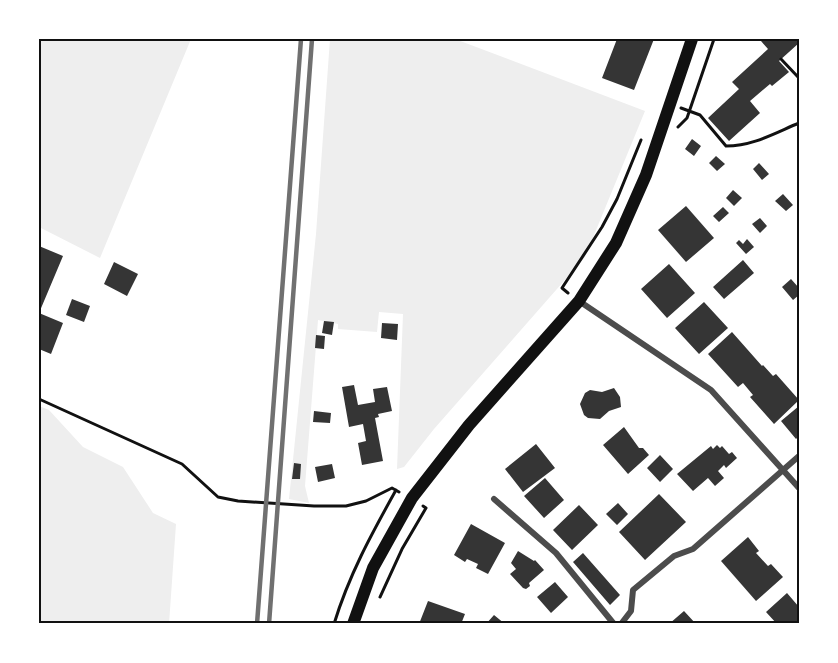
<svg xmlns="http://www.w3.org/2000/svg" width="838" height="663" font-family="'Public Sans',sans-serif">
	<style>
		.green { fill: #eee }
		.building { fill: #353535 }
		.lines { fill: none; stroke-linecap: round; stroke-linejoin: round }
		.path { stroke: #111; stroke-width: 3 }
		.minor { stroke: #4c4c4c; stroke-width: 6 }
		.secondary { stroke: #111; stroke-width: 12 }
		.rail { stroke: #707070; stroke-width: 4.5 }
		.neatline { fill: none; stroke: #111; stroke-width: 2 }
	</style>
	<rect width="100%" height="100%" fill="#fff"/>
	<path class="green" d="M39,39H191L100,258L39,227Z
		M330,39H455L645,111L585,257L434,429L404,467L397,469L403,314L379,312L377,332L338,329V324L318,320L305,486L309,503L289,499L316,234Z
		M39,406L49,410L83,447L123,467L153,513L176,524L169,624H39Z"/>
	<path class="building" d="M617,39H654L634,90L602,78Z
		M763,39H799V43L779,61L789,72L772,86L770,84L750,101L760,113L729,141L708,118L739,89L732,82L768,49L761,41Z
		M692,139L701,146L694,156L685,149Z
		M716,156L725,164L717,171L709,163Z
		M759,163L769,174L762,180L753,169Z
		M733,190L742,198L734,206L726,198Z
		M783,194L793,205L786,211L775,201Z
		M686,206L714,238L686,262L658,230Z
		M723,207L729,213L719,222L713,216Z
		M760,218L767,226L760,233L752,224Z
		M747,239L754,247L746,254L736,243L739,240L743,244Z
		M39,246L63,256L39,313L63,323L51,354L39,349Z
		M743,260L754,273L724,299L713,287Z
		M114,262L138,274L127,296L104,284Z
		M669,264L695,293L667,318L641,289Z
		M791,279L799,288V295L793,300L782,287Z
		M72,299L90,306L84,322L66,315Z
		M704,302L728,328L699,354L675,328Z
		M324,321L334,322L332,335L322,333Z
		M382,323L398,324L397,340L381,338Z
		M732,332L762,366L763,365L773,376L776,374L799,400L774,424L750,397L753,395L743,383L738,387L708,354Z
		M316,335L325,336L324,349L315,348Z
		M354,385L358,405L375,402L373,389L387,387L392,411L378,414L379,417L375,418L383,461L362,465L358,443L366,441L363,424L349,427L342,387Z
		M614,388L620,397L621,407L609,411L600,419L588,418L584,415L580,404L585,393L590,390L602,392Z
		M799,406V436L796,439L781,421Z
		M314,411L331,413L330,423L313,422Z
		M624,427L639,448H643L649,455L628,474L603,445Z
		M536,444L555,468L523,492L505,469Z
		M717,445L720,448L722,446L729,454L732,452L737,458L726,468L724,465L718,471L724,478L715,486L708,478L693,491L677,474L711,446L713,449Z
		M660,455L673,469L660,482L647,468Z
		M294,463L301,464L300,479H292Z
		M332,464L335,478L318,482L315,467Z
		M545,478L564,500L544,518L524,496Z
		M659,494L686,522L645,560L619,532Z
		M618,503L628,514L617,525L606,514Z
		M579,505L598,525L572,550L553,530Z
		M471,524L505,543L488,574L476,568L478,564L467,559L465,562L454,555Z
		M748,537L759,551L756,553L768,566L771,564L783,577L756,601L721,561Z
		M518,551L534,561L535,560L544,570L529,583L530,586L526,589L523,588L510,574L516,569L511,563Z
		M583,553L620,595L610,605L573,562Z
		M555,582L568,597L551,613L537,597Z
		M787,593L799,607V624H777L766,612Z
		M428,601L465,614L461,624H419Z
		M684,611L696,624H669Z
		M494,615L505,624H486Z"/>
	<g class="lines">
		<path class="path" d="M781,59L798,77
			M681,108L700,115L726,146C753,146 775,133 799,123
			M678,127L687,118L714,39
			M568,293L562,288L602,227L617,199L641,140
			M39,399L182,464L218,497L238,501L314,506H346L366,501L392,488L399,492
			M380,597L402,549L426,508L423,506
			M334,624C349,575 371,535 396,490"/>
		<path class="minor" d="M579,301L711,390L799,488
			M494,499L556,553L614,624
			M621,624L631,611L633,590L674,556L693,549L799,456"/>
		<path class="secondary" d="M353,624L373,568L412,498L469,425L579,301L616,243L646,175L692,39"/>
		<path class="rail" d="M257,624L301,39
			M269,624L312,39"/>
	</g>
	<rect width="838" height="663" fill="none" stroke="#ffffff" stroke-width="81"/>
	<rect x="40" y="40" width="758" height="582" class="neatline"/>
</svg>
